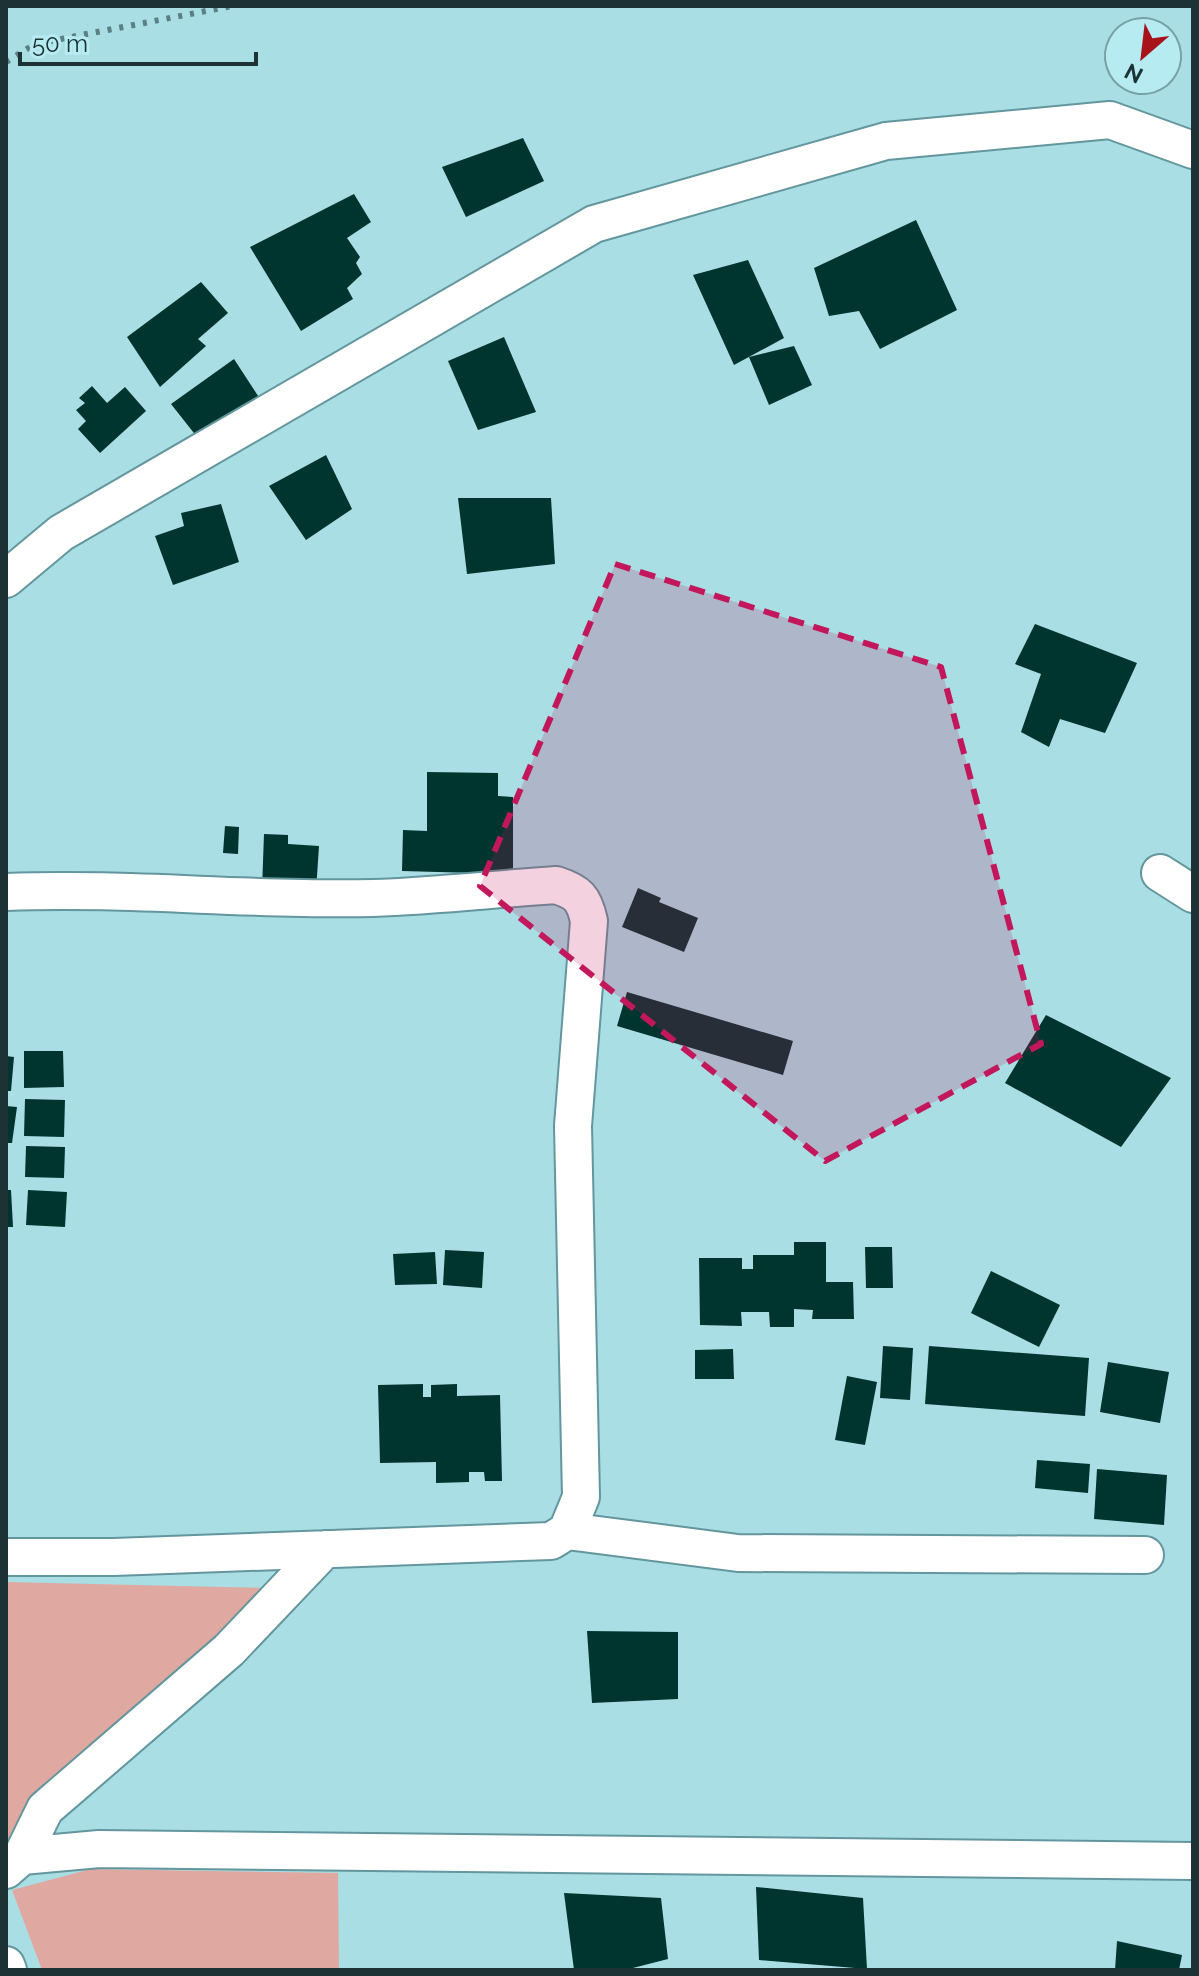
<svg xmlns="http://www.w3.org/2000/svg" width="1199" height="1976" font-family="Raleway,sans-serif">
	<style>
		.green { fill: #dfa8a1 }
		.building { fill: #00342f }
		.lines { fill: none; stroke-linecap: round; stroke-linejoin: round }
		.minor-casing { stroke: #63969d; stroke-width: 40 }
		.minor { stroke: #fff; stroke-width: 36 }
		.rail { stroke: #5b7f83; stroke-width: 6; stroke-dasharray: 4 8; stroke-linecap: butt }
		.marked { fill: #c2185b; fill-opacity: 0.2; stroke: #c2185b; stroke-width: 6; stroke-dasharray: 16 10; stroke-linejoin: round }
	</style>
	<rect width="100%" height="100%" fill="#a9dee5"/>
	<path class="green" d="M6,1582L269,1588L6,1845Z
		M91,1869L338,1873L339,1970H42L12,1890Z"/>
	<path class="building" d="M523,138L544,181L466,217L442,167Z
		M354,194L371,222L347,238L360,257L356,263L362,274L347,288L353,299L301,331L250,247Z
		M916,220L957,310L880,349L859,311L829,316L814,268Z
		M748,260L784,338L734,365L693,275Z
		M201,282L228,313L198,339L206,346L160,387L127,337Z
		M504,337L536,412L478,430L448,361Z
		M794,346L812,385L769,405L749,357Z
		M234,359L262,402L201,442L171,404Z
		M92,386L107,403L125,387L146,411L100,453L78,429L86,421L76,410L85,403L79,398Z
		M326,455L352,509L306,540L269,486Z
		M458,498H551L555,564L467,574Z
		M221,504L239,562L173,585L155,536L184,526L181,513Z
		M1035,624L1137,663L1105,733L1060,719L1049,747L1021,732L1041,674L1015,664Z
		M427,772L498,773V796L513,797V874L402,871L403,830L427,831Z
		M225,826L239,827L238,854L223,853Z
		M264,834L288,835V844L319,846L316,891L262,889Z
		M638,888L661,898L659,902L698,918L684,952L622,927Z
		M627,992L793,1041L783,1075L617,1026Z
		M1046,1015L1171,1078L1121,1147L1005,1083Z
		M24,1051H63L64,1087L24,1088Z
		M6,1056L14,1057L11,1091H6Z
		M25,1099L65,1100L64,1137L24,1136Z
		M6,1106L17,1107L12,1143H6Z
		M26,1146L65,1147L64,1178L25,1177Z
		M6,1190H11L13,1227H6Z
		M28,1190L67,1192L65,1227L26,1225Z
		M794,1242H826V1282H853L854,1319H812L813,1310L794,1309V1327H770L769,1312H741L742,1326L700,1325L699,1258H742V1269H753V1255H794Z
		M865,1247H892L893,1288H866Z
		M445,1250L484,1252L482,1288L443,1285Z
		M435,1252L437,1284L395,1285L393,1254Z
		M991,1271L1060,1305L1039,1347L971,1313Z
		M883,1346L913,1348L910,1400L880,1398Z
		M929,1346L1089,1358L1085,1416L925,1404Z
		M733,1349L734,1379H695V1350Z
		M1108,1362L1169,1372L1160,1423L1100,1412Z
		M847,1376L877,1382L865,1445L835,1440Z
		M423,1384V1397H431V1385L457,1384V1396L500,1395L502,1481H485L484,1472H469V1482L436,1483V1462L380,1463L378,1385Z
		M1037,1460L1090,1464L1088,1493L1035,1488Z
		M1097,1469L1167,1475L1164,1525L1094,1519Z
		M587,1631L678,1632V1699L592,1703Z
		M756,1887L863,1898L867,1969L759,1960Z
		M564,1893L661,1898L668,1959L625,1970H574Z
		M1117,1941L1182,1955L1179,1970H1115Z"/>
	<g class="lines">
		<defs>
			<path id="minor" d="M6,579L61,533L594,224L886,141L1110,120L1193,150
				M1160,873L1193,894
				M6,892C128,887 250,901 373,898C434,896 495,889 556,885C578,892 584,898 589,921L573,1126L581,1497L567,1531L551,1541L114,1557H6
				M567,1531L738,1553L1145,1555
				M22,1856L45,1809L229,1650L325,1549
				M6,1870L22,1856L99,1849L1193,1861
				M6,1965L8,1970"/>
		</defs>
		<use href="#minor" class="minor-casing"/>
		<use href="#minor" class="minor"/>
		<path class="rail" d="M6,62L35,44L232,6"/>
	</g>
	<path class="marked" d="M615,564L941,667L1041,1044L825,1161L480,886Z"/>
	<rect width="1199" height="1976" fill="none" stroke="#1c3234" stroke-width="16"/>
	<g transform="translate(1143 56) rotate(208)"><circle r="38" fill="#b6ebf2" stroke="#78a1a6" stroke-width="2"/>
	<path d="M0-6L14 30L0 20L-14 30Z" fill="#a8121b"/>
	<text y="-12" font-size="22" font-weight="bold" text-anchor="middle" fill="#1c3234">N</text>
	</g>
	<path d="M20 52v12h236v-12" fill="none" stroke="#1c3234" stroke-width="4"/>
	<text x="32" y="52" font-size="24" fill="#1c3234" stroke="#b6ebf2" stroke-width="6" paint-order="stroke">50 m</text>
</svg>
